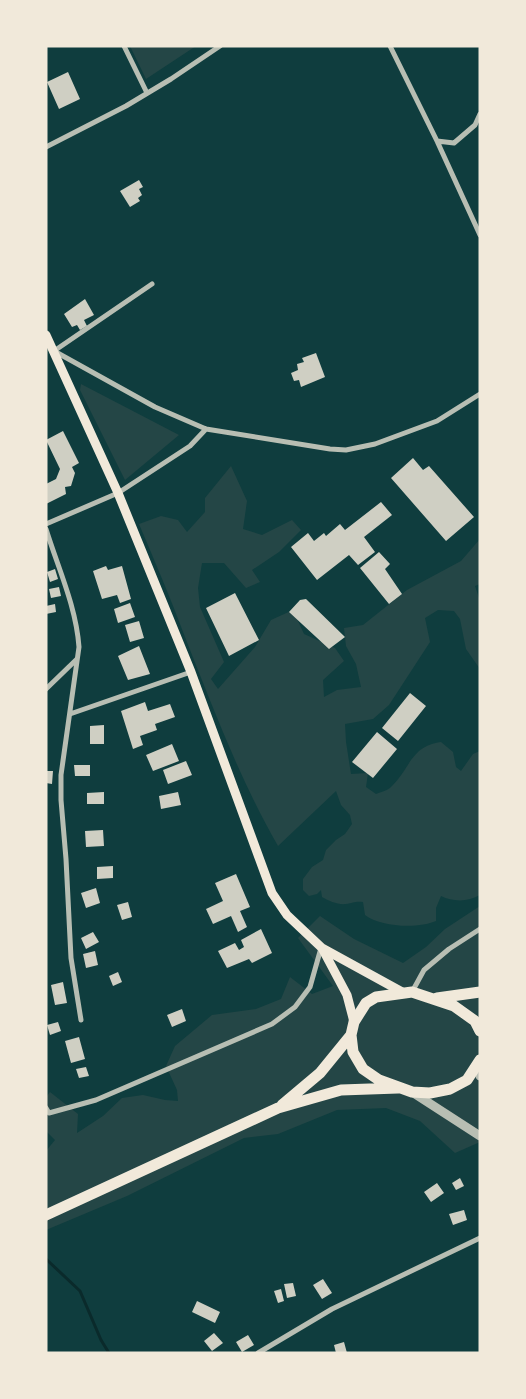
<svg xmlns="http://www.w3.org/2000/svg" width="526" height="1399" font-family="Poppins,sans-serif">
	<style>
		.green { fill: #244646 }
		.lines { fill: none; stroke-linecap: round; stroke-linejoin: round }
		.stream { stroke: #0a2a2b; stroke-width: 3 }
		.building { fill: #cfcfc3 }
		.minor { stroke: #b8beb3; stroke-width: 5 }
		.tertiary { stroke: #b8beb3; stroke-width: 9 }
		.secondary { stroke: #f1e9da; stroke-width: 9 }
		.trunk { stroke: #f1e9da; stroke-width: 11 }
	</style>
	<rect width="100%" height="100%" fill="#0f3d3e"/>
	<path class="green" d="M130,46H196L146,79Z
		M81,384L179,435L125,480L80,390Z
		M231,466L247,501L243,529L262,535L292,520L301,530L279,552L252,570L260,582L246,588L224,563H202L198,588L200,607L224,662L211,679L218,689L255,647L271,620L293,610L304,634L335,648L344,661L323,680L324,697L337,690L361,687L356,664L346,646L344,628L363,625L407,590L461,561L480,539V584L475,586L480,601V669L466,649L460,619L454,611L438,610L425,618L430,642L389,705L373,719L345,724L346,742L351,774L368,773L366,787L376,794C380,792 386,791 390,788C410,770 410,746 441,742L453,752L456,767L461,771L473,754L480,751V895C468,902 453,902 441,896L436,908V921C418,929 380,927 365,915L363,902C355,901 353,903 346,904C338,905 329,901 322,897L321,890L317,894L309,896L303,890V879L312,867L323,860L326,850L336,840L345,834L352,824L350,815L341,805L336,791L278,846C240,780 213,708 185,637C171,599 155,562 139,524L161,516L178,520L187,532L205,512V498Z
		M480,906V1142L455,1153L420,1121L386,1108L337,1110L278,1134L244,1138L127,1196L46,1230V1151L55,1140L46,1131V1097L50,1092L78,1114L77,1133L103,1116L122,1098L143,1095L165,1100L178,1101L177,1090L166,1066L175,1046L212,1015L256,1009L281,999L290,977L312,994L333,986L298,938L320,916L354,939L403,963L426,947L445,929Z"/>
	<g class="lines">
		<path class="stream" d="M46,1259L80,1291L101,1340L109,1353"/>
	</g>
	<path class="building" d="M68,72L80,99L59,109L47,82Z
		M139,180L143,187L139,189L142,195L138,198L140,201L130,207L120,191Z
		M85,299L94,315L84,320L87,326L80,330L77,325L72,327L64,314Z
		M316,353L325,377L301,387L299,380L294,381L291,373L298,370L297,364L304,362L302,358Z
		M63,431L79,463L72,467L75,473L71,486L65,487L66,494L46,504V484L56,479L60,469L46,440Z
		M413,458L423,470L429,466L474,517L446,541L391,478Z
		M381,502L392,515L364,537L375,552L358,565L349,555L317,580L291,547L308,533L314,541L324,533L326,536L340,524L345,530Z
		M379,552L390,564L385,569L402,594L389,604L360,568Z
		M106,566L108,570L122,566L131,599L120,603L117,595L102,599L93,571Z
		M55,569L58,579L50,582L47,572Z
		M59,587L61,596L51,598L49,589Z
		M235,593L259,640L229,656L206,608Z
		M306,599L345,637L329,649L289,612L300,600Z
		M130,603L135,617L118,623L114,609Z
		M55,604L56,612L46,614V606Z
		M139,621L144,638L130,642L125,625Z
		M139,646L150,674L128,680L118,656Z
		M410,693L426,706L398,741L382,728Z
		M145,702L148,711L170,704L175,717L155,724L157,730L140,736L143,745L133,749L121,711Z
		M104,725V744H90V726Z
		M377,732L397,749L373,778L352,762Z
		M172,744L179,761L153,771L146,755Z
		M186,761L192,775L168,784L163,770Z
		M74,765H90V776H75Z
		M46,771H53L52,784L46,783Z
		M104,792V804H87V793Z
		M178,792L181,805L161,809L159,796Z
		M103,830L104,846L86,847L85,831Z
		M113,866V878L97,879V867Z
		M236,874L250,907L240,911L247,927L238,932L231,916L213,924L206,909L223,901L215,883Z
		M96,888L100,903L86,908L81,893Z
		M128,902L132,917L122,920L117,905Z
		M261,929L272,953L252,963L249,959L227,968L218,951L235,943L239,950L244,947L241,940Z
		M93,932L99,942L86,949L81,938Z
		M95,951L98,965L86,968L83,954Z
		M118,972L122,982L113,986L109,976Z
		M63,982L67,1003L55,1005L51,985Z
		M182,1009L186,1021L172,1027L167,1015Z
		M58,1022L61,1031L50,1035L47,1025Z
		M79,1037L85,1059L71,1063L65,1041Z
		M86,1067L89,1076L79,1078L76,1069Z
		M460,1178L464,1186L456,1190L452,1183Z
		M437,1183L444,1193L431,1202L424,1192Z
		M464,1210L467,1220L453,1225L449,1214Z
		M323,1279L332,1293L322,1299L313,1285Z
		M293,1283L296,1296L287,1298L284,1284Z
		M281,1289L284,1301L278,1303L274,1291Z
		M197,1301L220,1312L215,1323L192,1312Z
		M214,1333L223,1343L212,1351L204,1341Z
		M248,1335L254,1345L242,1352L236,1342Z
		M344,1342L347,1353H336L334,1345Z"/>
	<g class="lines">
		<path class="minor" d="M124,46L147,93
			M390,46L437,141L480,235
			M437,141L454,143L475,125L480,114
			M46,147L126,106L171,79L220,46
			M152,284L54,351L155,407L206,429L330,449L346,450L375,444L437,421L480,394
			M46,524L118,493L190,446L206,429
			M46,529C58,568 76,606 79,647L61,775V800L66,859L71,958L81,1020
			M46,689L77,659
			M70,714L191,672
			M412,992L424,970L449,949L480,929
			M46,1108L49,1113L96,1100L272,1024L295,1007L310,987L321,948
			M258,1353L332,1309L480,1238"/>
		<path class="tertiary" d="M479,1062L480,1076
			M412,1092L480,1136"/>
		<path class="secondary" d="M46,335L118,493L191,672L272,893L287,915L322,948L404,993
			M322,948L347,995L354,1022"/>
		<path class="trunk" d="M437,998L480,992
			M480,1031L475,1021L454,1006L412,992L376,997L366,1003L354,1022L351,1035L353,1052L363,1069L379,1080L412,1092L430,1093L450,1089L467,1080L480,1060
			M282,1105L320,1073L351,1035
			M46,1215L278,1108L341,1090L398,1088"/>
	</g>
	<rect width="526" height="1399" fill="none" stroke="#f1e9da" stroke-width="95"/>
</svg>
